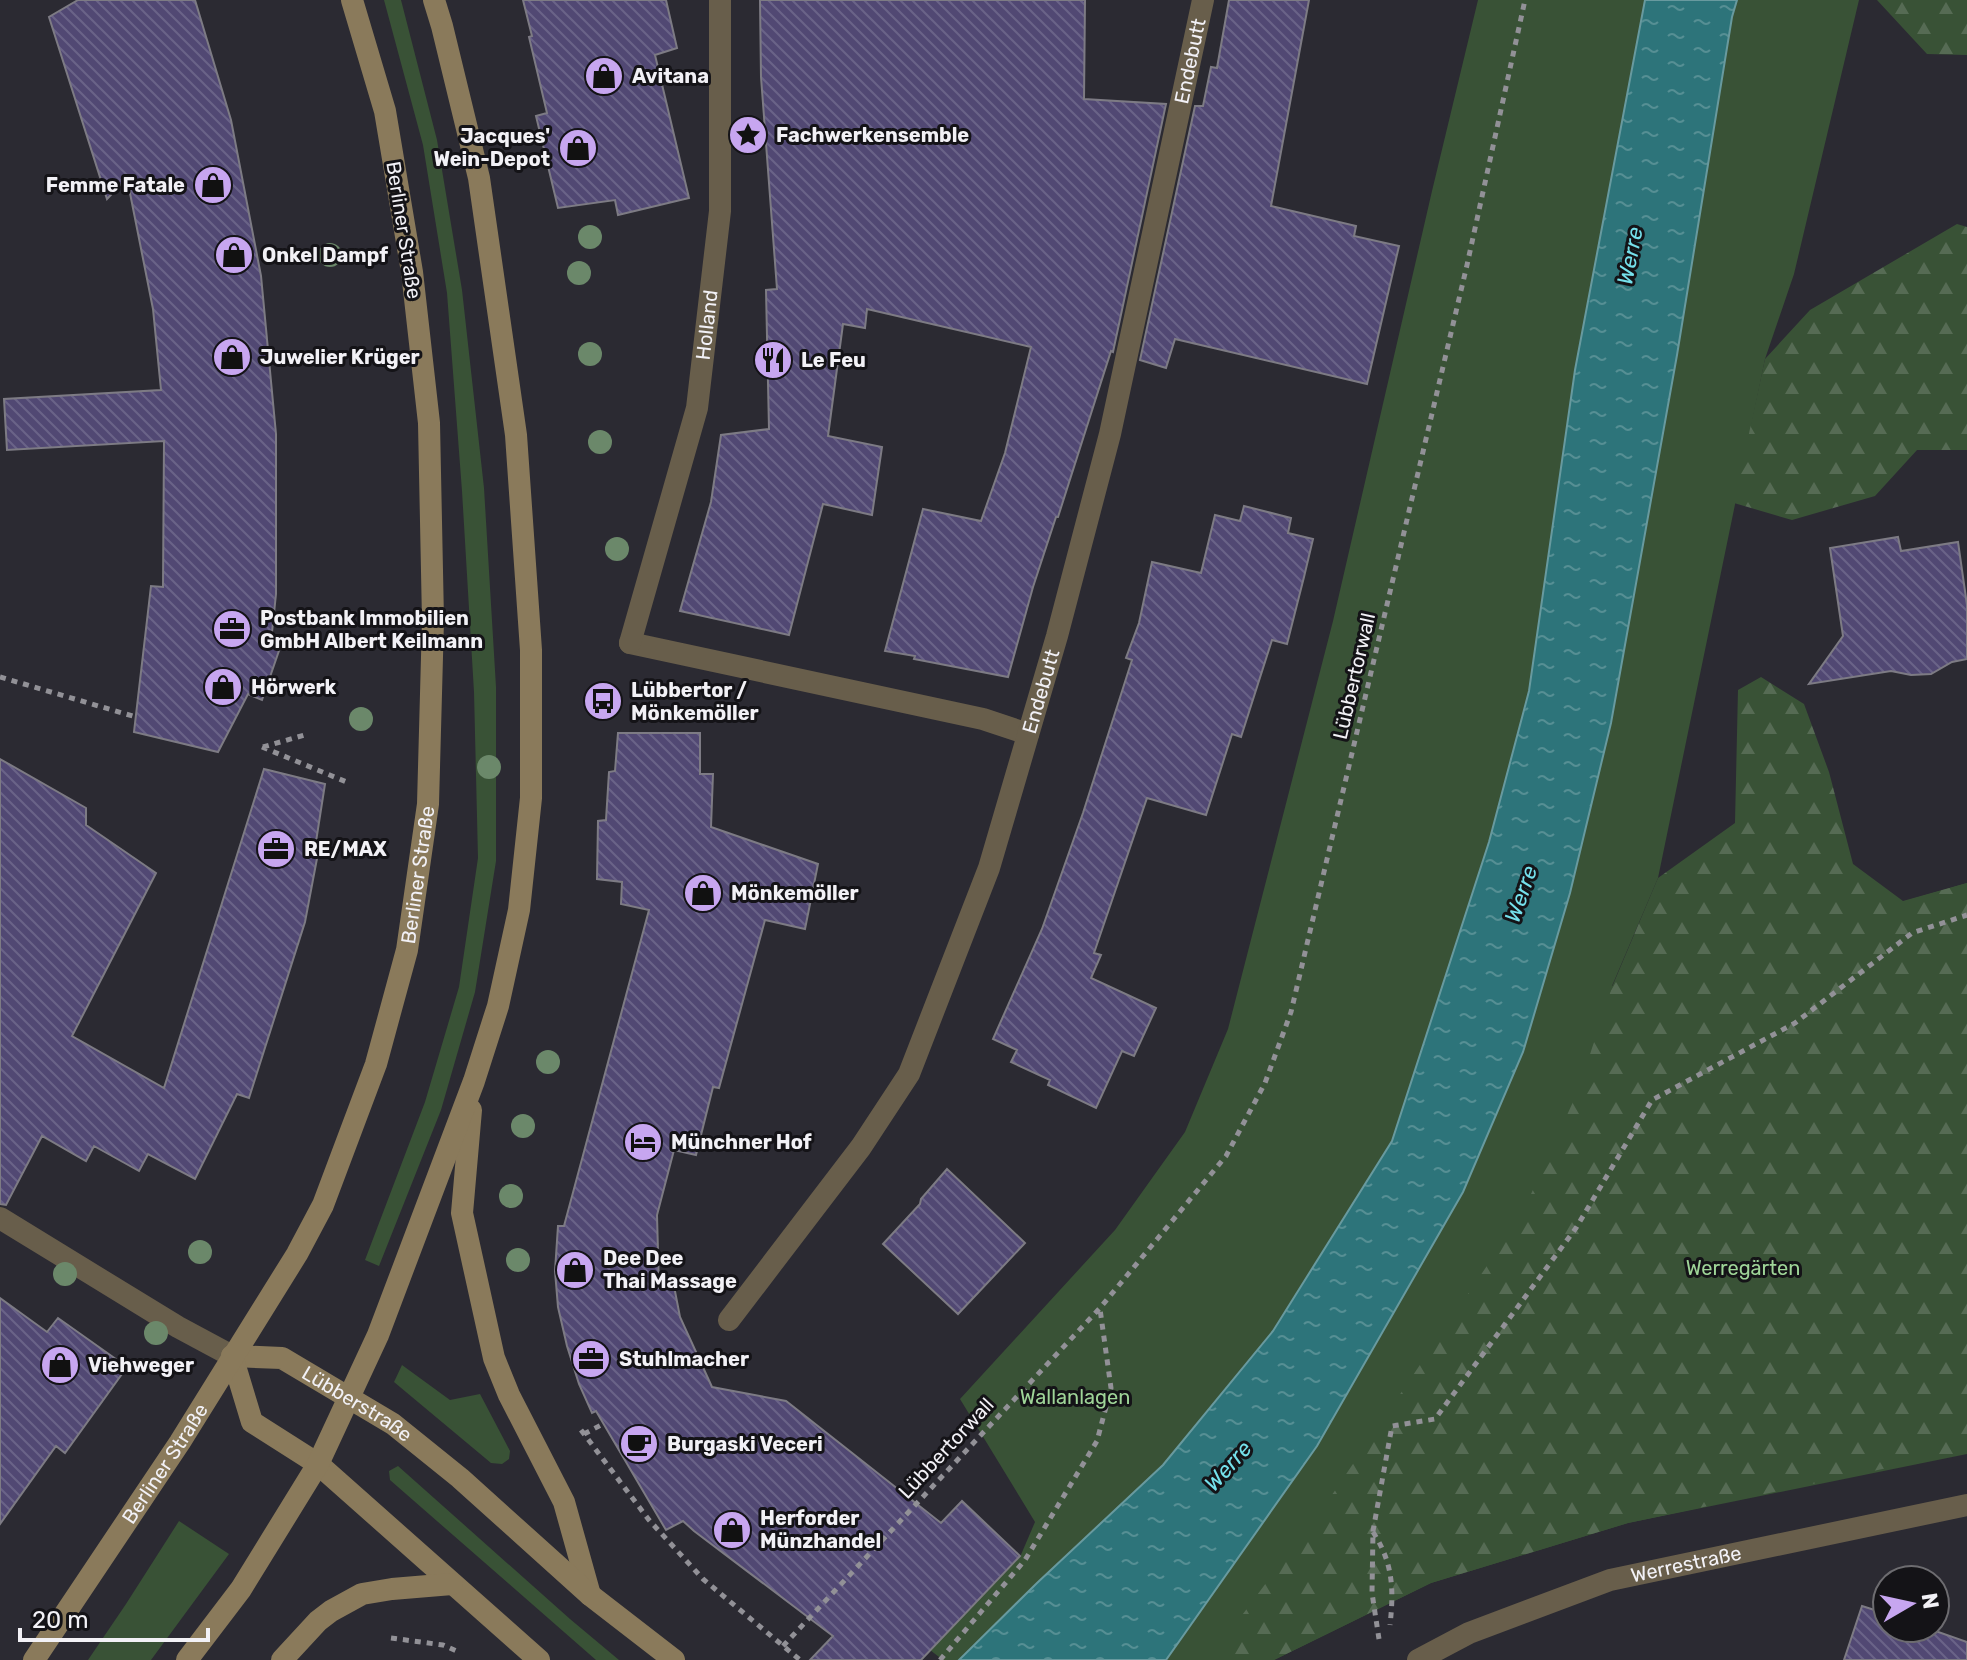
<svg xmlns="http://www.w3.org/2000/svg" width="1967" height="1660" font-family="Rubik,sans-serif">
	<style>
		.green { fill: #395236 }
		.forest { fill: url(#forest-firs) }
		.water { fill: url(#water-ripples); stroke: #689a9f; stroke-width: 2 }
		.building { fill: url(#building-back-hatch); stroke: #7d7b84; stroke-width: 2 }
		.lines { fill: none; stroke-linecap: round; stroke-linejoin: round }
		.path { stroke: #929197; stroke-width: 5; stroke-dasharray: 6 6; stroke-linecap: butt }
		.service { stroke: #685e4b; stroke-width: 22 }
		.pedestrian { stroke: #685e4b; stroke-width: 22 }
		.minor { stroke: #685e4b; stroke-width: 22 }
		.secondary { stroke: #8a7a5b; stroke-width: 22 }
		.tree { fill: #6b886a }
		.labels { text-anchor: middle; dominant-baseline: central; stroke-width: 6; stroke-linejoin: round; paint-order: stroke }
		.street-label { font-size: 20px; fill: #f2f1f6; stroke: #141317 }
		.poi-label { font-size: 20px; font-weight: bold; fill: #f2f1f6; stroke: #141317; text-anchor: start }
		.park-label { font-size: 20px; fill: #9fd598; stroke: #141317 }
		.water-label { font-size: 22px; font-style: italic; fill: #75e1ec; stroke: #141317 }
	</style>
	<defs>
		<pattern id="forest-firs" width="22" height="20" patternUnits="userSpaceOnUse" patternTransform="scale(2)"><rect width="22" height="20" fill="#395236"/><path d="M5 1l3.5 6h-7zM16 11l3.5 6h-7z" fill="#566b54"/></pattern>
		<pattern id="water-ripples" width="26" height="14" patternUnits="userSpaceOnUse" patternTransform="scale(2)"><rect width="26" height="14" fill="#2d747a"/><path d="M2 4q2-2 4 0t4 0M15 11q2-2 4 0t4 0" fill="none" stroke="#568f94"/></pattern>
		<pattern id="building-back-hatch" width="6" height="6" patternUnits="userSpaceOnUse" patternTransform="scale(2)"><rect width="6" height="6" fill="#514873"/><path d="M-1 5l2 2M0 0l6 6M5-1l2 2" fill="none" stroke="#6a6388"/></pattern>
	</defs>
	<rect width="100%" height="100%" fill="#2b2a32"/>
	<path class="green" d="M384,0H401L437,140L462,290L484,488L496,687V861L475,992L441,1110L379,1266L365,1260L425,1102L459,987L478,858L474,692L462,491L447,293L423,145Z
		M1478,0H1645L1575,370L1529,691L1489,842L1392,1141L1273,1331L1163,1465L1037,1583L959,1660H943L930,1650L1020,1557L1035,1522L960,1399L1115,1230L1185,1132L1228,1029L1333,621L1432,191Z
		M1737,0H1859L1794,274L1765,359L1658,878L1612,986L1967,883V1454L1628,1523L1431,1583L1274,1660H1166L1317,1446L1463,1192L1523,1052L1570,893L1611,723L1677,355L1732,17Z
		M402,1365L450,1400L480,1394L510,1451L509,1459L502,1464L491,1463L394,1382Z
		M398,1466L570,1619L619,1660H596L390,1480L389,1471Z
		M179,1521L229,1554L151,1660H88L126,1604Z"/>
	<path class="forest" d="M1877,0H1967V55L1927,54Z
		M1957,224L1967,227V450H1917L1875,496L1792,520L1734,503L1765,359L1810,310Z
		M1761,677L1804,704L1829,772L1853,864L1903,901L1967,883V1451L1628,1523L1431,1583L1274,1660H1234V1626L1334,1492L1522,1214L1578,1091L1612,987L1658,878L1735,823L1738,690Z"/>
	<path class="water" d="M1645,0H1737L1732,17L1677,355L1611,723L1570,893L1523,1052L1463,1192L1317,1446L1166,1660H959L1037,1583L1163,1465L1273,1331L1392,1141L1489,842L1529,691L1575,370Z"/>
	<path class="building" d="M78,0H195L231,120L261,276L276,434V594L271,642H282L262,700L248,694L218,752L134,732L151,586L163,587L164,441L7,450L4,399L161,390L153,309L127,178L107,199L49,17Z
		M523,0H666L677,48L655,55L689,198L618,215L615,200L558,208L536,116L547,113L529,37L532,36Z
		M760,0H1085L1084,99L1166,104L1113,352L1111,351L1058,517H1056L1033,587L1008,677L914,659L915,656L885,651L923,509L981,521L1005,453L1031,347L867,309L865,328L843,324L828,436L882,447L872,515L823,504L789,635L680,611L711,502L721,435L769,429L766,290L777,289L761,77Z
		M1229,0H1309L1271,206L1356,226L1354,236L1399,246L1367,384L1175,339L1166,368L1140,360L1195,106H1203L1211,67L1217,68Z
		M1244,506L1291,518L1288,533L1313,539L1304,577L1287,644L1272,640L1241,737L1232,734L1206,815L1147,798L1094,953L1101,955L1091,978L1156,1008L1134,1056L1122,1051L1096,1108L1048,1085L1050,1080L1011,1062L1017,1050L993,1039L1042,929L1083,813L1132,660L1126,658L1139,623L1152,562L1201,573L1215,515L1240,521Z
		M1898,537L1901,551L1958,542L1967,605V659L1952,662L1931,674L1911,675L1891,671L1809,684L1843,636L1830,548Z
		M618,733H700V774H713L711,827L818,864L805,929L765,920L719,1088L713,1087L696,1155L674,1150L657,1215L659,1288L674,1286L680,1317L712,1387L786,1401L941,1523L962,1501L1020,1556L921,1660H810L833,1636L694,1531L683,1521L666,1530L596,1411L592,1413L579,1384L567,1346L558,1307L555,1271L558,1226H564L649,910L621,904L622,882L597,879L598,821L606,820L609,772L615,771Z
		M0,759L86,808V825L156,873L72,1036L164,1088L264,769L325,784L315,848H319L305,922L249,1098L237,1094L195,1179L148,1154L139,1171L94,1146L86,1161L42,1136L6,1205L0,1204Z
		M947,1169L1025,1243L958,1314L883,1244L920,1204L921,1199Z
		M0,1298L47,1332L58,1318L127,1367L65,1453L56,1446L0,1524Z
		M1862,1606L1887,1614V1628H1927L1967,1642V1660H1844Z"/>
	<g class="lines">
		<path class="path" d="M0,677L136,717
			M262,747L349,783
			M263,747L308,734
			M581,1430L649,1520L703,1579L800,1660
			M584,1434L603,1424
			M1373,1532C1393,1563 1394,1589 1390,1625
			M391,1638L443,1645L459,1652
			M1379,1639L1372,1593L1373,1531L1392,1426L1435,1419L1576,1228L1652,1100L1795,1023L1912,933L1967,915
			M783,1646L1100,1308L1226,1156L1265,1083L1291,1012L1467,265L1525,0
			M940,1660L1025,1560L1097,1441L1111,1388L1100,1309"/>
		<path class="service" d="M630,643L983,719L1028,734"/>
		<path class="pedestrian" d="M0,1218L178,1327L232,1356"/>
		<g class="minor">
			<path id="s1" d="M630,643L697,408L720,211V0"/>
			<path id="s2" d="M729,1320L861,1147L909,1074L989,868L1057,636L1110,434L1203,0"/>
			<path id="s3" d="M1418,1660L1469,1633L1610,1580L1967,1505"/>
		</g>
		<g class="secondary">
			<path d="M471,1110L462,1213L494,1358L509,1395L564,1502L590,1595"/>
			<path id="s4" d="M232,1356L282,1358L393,1424L460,1478L590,1595L674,1660"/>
			<path d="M232,1356L252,1422L318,1464L539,1660"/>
			<path id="s5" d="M34,1660L180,1442L297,1254L323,1205L376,1064L407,950L428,804L433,620L429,423L412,272L385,111L352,0"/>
			<path d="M187,1660L241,1589L318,1464L378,1335L474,1081L498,1006L519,910L531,798V650L516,435L479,178L442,26L434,0"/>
			<path d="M282,1660L318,1621L331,1611L362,1594L392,1589L452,1584"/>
		</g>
	</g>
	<g class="tree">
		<circle cx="590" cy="237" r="12"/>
		<circle cx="330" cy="255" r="12"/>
		<circle cx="579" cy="273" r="12"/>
		<circle cx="590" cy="354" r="12"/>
		<circle cx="600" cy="442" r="12"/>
		<circle cx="617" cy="549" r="12"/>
		<circle cx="361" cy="719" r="12"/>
		<circle cx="489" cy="767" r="12"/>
		<circle cx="548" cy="1062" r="12"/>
		<circle cx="523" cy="1126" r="12"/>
		<circle cx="511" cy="1196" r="12"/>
		<circle cx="200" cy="1252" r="12"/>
		<circle cx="518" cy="1260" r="12"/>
		<circle cx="65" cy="1274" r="12"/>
		<circle cx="156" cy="1333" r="12"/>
	</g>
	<defs>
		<symbol id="shop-disc" viewBox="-11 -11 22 22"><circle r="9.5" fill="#c7a6f0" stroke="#141317"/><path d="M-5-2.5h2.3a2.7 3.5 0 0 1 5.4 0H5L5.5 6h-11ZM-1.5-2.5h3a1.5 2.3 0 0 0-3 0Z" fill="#111"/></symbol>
		<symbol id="sight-disc" viewBox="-11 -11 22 22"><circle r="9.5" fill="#c7a6f0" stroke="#141317"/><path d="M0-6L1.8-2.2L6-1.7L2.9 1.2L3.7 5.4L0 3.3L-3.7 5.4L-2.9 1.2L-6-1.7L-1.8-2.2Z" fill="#111"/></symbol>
		<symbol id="restaurant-disc" viewBox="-11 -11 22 22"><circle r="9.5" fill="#c7a6f0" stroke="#141317"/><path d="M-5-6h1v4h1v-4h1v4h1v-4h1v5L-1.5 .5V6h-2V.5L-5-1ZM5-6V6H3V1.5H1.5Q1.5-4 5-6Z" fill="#111"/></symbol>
		<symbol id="office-disc" viewBox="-11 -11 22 22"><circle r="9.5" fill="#c7a6f0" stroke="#141317"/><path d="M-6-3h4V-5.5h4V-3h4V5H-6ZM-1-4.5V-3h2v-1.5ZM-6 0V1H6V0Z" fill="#111"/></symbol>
		<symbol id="bus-disc" viewBox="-11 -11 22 22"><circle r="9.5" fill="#c7a6f0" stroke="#141317"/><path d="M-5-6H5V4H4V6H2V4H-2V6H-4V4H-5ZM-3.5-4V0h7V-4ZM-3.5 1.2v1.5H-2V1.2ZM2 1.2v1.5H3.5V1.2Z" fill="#111"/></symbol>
		<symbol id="hotel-disc" viewBox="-11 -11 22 22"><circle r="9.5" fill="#c7a6f0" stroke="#141317"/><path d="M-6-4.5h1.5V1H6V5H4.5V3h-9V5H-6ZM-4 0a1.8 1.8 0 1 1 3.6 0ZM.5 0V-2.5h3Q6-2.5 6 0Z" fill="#111"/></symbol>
		<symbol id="cafe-disc" viewBox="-11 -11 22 22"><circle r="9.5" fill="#c7a6f0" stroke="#141317"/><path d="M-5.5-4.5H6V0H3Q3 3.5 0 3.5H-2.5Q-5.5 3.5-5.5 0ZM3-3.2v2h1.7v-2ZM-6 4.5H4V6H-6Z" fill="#111"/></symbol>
	</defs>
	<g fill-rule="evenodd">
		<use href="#shop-disc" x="582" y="54" width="44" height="44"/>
		<use href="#sight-disc" x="726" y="113" width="44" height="44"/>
		<use href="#shop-disc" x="556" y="126" width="44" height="44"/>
		<use href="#shop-disc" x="191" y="163" width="44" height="44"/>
		<use href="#shop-disc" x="212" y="233" width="44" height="44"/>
		<use href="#shop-disc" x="210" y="335" width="44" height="44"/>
		<use href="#restaurant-disc" x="751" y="338" width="44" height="44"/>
		<use href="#office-disc" x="210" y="607" width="44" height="44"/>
		<use href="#shop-disc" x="201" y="665" width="44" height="44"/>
		<use href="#bus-disc" x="581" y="679" width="44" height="44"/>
		<use href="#office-disc" x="254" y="827" width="44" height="44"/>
		<use href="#shop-disc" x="681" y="871" width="44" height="44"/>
		<use href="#hotel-disc" x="621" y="1120" width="44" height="44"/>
		<use href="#shop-disc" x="553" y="1248" width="44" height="44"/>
		<use href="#office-disc" x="569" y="1337" width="44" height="44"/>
		<use href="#shop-disc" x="38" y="1343" width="44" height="44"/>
		<use href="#cafe-disc" x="617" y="1422" width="44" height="44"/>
		<use href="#shop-disc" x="710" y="1508" width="44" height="44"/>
	</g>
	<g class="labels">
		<g class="street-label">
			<text stroke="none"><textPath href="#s2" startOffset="1358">Endebutt</textPath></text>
			<text transform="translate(404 230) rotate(81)">Berliner Straße</text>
			<text stroke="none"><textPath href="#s1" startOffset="328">Holland</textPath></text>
			<text transform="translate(1354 676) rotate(-77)">Lübbertorwall</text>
			<text stroke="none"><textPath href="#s2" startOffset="710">Endebutt</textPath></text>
			<text stroke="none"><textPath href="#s5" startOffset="884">Berliner Straße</textPath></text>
			<text stroke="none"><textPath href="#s4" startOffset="138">Lübberstraße</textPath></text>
			<text transform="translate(946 1448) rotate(-47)">Lübbertorwall</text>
			<text stroke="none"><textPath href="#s5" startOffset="236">Berliner Straße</textPath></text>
			<text stroke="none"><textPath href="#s3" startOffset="286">Werrestraße</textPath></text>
		</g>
		<g class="poi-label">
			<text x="632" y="76">Avitana</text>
			<text x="776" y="135">Fachwerkensemble</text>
			<text x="550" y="136" text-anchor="end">Jacques'<tspan x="550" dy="23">Wein-Depot</tspan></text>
			<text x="185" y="185" text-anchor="end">Femme Fatale</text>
			<text x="262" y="255">Onkel Dampf</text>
			<text x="260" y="357">Juwelier Krüger</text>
			<text x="801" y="360">Le Feu</text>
			<text x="260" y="618">Postbank Immobilien<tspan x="260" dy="23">GmbH Albert Keilmann</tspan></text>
			<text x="251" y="687">Hörwerk</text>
			<text x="631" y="690">Lübbertor /<tspan x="631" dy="23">Mönkemöller</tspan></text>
			<text x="304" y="849">RE/MAX</text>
			<text x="731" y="893">Mönkemöller</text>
			<text x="671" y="1142">Münchner Hof</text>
			<text x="603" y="1258">Dee Dee<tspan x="603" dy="23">Thai Massage</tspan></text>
			<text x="619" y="1359">Stuhlmacher</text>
			<text x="88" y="1365">Viehweger</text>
			<text x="667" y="1444">Burgaski Veceri</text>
			<text x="760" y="1518">Herforder<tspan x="760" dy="23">Münzhandel</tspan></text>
		</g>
		<g class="park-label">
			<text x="1743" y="1268">Werregärten</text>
			<text x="1075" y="1397">Wallanlagen</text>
		</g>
		<g class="water-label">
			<text transform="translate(1630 256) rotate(-79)">Werre</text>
			<text transform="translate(1521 894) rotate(-71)">Werre</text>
			<text transform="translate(1228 1466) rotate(-48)">Werre</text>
		</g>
	</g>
	<g transform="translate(1911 1604) rotate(81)"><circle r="38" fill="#141317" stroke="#6d6c70" stroke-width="2"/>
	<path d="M0-6L14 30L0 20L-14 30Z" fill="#c7a6f0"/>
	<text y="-12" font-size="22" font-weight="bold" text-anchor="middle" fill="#f2f1f6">N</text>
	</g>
	<path d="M20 1628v12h188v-12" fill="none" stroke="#f2f1f6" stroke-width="4"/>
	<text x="32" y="1628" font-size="24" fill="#f2f1f6" stroke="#141317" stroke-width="6" paint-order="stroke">20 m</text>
</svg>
